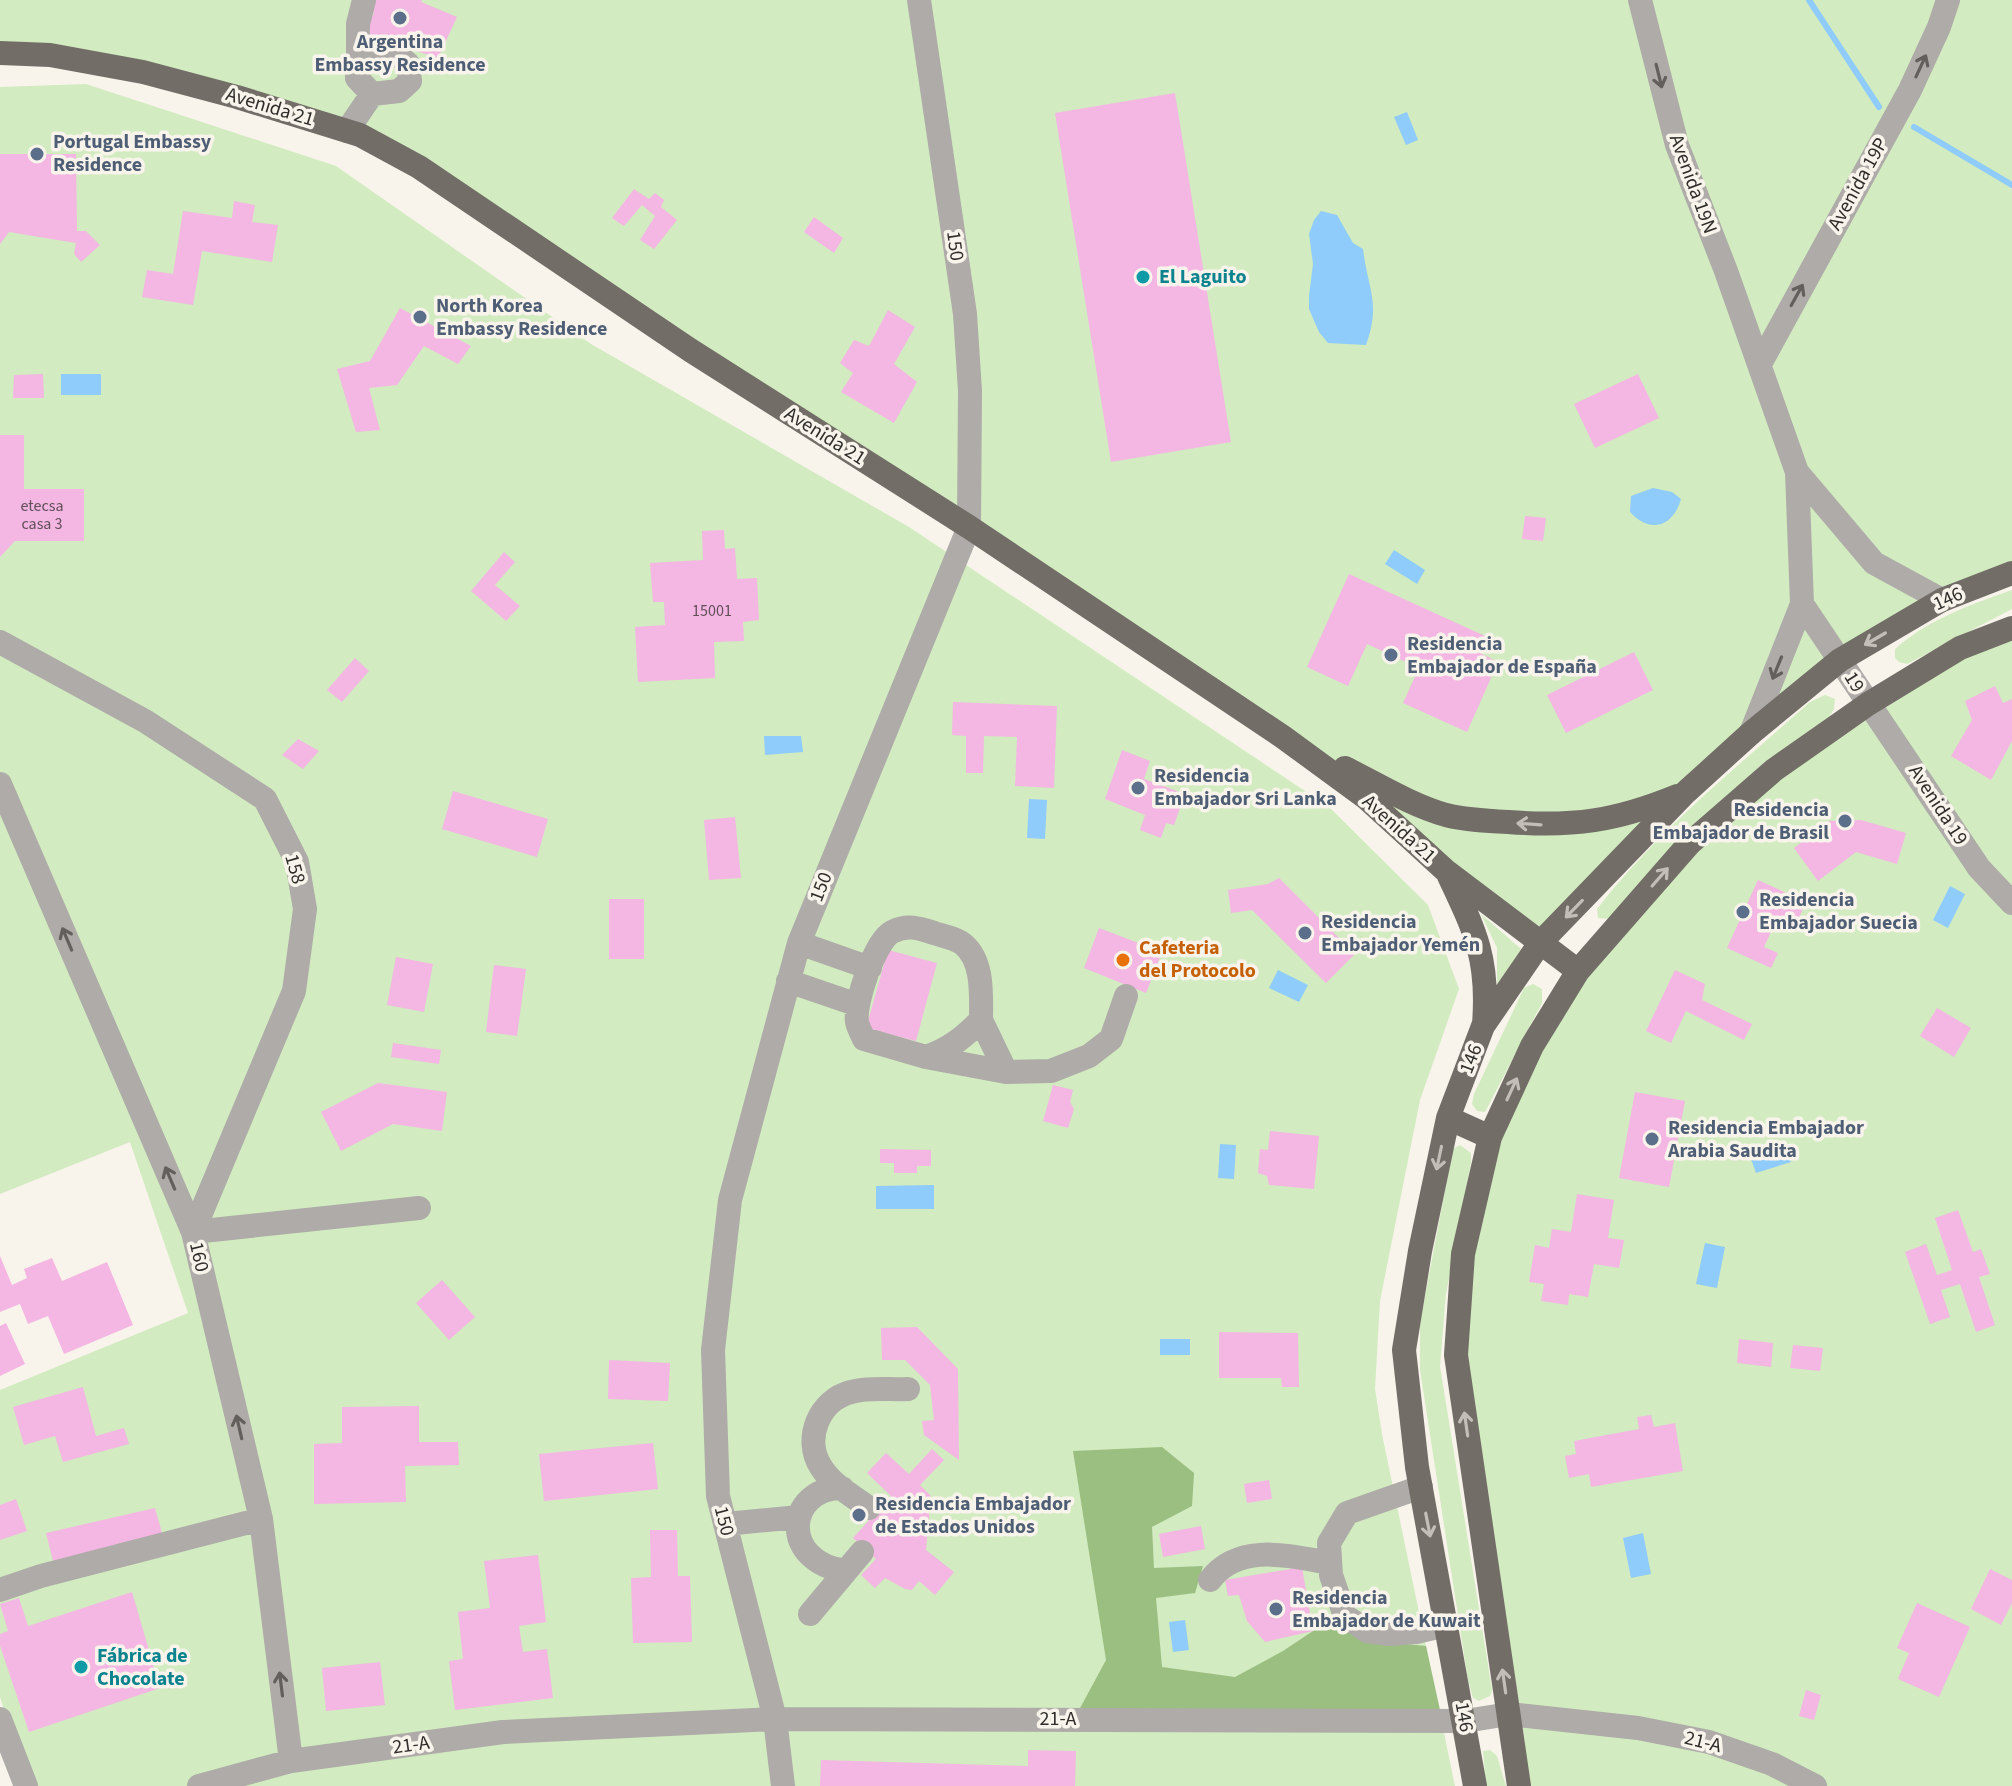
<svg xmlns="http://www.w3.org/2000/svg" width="2012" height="1786" font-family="'Source Sans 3',sans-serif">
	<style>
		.green { fill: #d2ebc0 }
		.forest { fill: #9bbe81 }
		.water { fill: #8fccfb }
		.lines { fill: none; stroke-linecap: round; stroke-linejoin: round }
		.stream { stroke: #8fccfb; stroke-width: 6 }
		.building { fill: #f4b6e3 }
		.minor { stroke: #aeaba8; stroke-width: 24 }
		.major { stroke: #736d68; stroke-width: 24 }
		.oneway { stroke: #625f5c }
		.oneway2 { stroke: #c3beb7 }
		.service-dot { fill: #5c6f8a; stroke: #f8f4eb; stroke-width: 3 }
		.culture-dot { fill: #0f9aa8; stroke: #f8f4eb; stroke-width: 3 }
		.food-dot { fill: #e8710a; stroke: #f8f4eb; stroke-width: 3 }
		.labels { text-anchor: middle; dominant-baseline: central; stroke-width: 7; stroke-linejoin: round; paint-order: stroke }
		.number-label { font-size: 16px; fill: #604f58 }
		.service-label { font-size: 20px; font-weight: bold; fill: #4e5e75; stroke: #f8f4eb; text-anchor: start }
		.street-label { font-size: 20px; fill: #2f2d2a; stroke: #f8f4eb }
		.culture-label { font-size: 20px; font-weight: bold; fill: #0d838f; stroke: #f8f4eb; text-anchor: start }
		.food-label { font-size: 20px; font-weight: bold; fill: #c56008; stroke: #f8f4eb; text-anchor: start }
	</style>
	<rect width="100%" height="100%" fill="#f8f4eb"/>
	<path class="green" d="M0,0H2012V573L1840,660L1540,943L1365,797L360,135L237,97L0,53Z
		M86,84L336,166L591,344L909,527L1329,807L1428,905L1459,989L1420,1100L1380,1301L1375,1389L1382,1434L1455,1786H29L0,1697V1390L188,1313L130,1142L0,1194V87Z
		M2012,590V609L1907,664L1899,662L1895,658V649C1929,619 1970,605 2012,590Z
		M2012,628V1786H1519L1456,1355L1490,1137L1578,971L1774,770Z
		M1825,695L1835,699L1834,709L1829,717L1609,919L1598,918L1597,909C1657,831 1737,767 1810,702Z
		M1481,914L1521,949L1497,985V948Z
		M1533,984L1542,989V1003L1485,1112L1477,1111L1472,1104L1474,1094L1524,988Z
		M1460,1145L1471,1153V1163L1446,1294L1440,1366L1492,1690L1490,1696L1479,1701L1473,1698L1468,1680L1420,1370V1322L1453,1149Z
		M1490,1750L1497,1756L1506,1786H1486L1483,1751Z"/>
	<path class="forest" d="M1162,1447L1194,1473L1192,1506L1152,1527L1154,1568L1203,1566L1195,1593L1156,1598L1162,1667L1235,1677L1283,1651L1337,1615L1363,1640L1426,1646L1440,1710H1079L1106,1660L1073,1451Z"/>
	<path class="water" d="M1407,112L1418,140L1406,145L1394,117Z
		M1321,211L1337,215L1353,243L1363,249C1368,290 1381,303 1366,345L1328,343L1319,332L1309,309V296L1313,264L1309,234L1314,220Z
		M61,374H101V395H61Z
		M1653,488L1672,492L1681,499C1673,527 1650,534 1630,512L1631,496Z
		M1394,550L1425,570L1417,584L1385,564Z
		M764,736H801L803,752L765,755Z
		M1029,799L1047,800L1045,839L1027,838Z
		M1950,886L1965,894L1948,928L1933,920Z
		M1278,970L1308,985L1299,1002L1269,988Z
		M1785,1142L1791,1162L1756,1173L1749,1153Z
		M1220,1144L1236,1145L1234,1179L1218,1178Z
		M934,1185V1209H876V1186Z
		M1705,1243L1725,1247L1717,1288L1696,1284Z
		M1160,1339H1190V1355H1160Z
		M1643,1533L1651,1574L1631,1578L1623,1538Z
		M1185,1620L1189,1650L1173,1652L1169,1622Z"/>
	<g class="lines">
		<path class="stream" d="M1809,0L1879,107
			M1914,127L2012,185"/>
	</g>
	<path class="building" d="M368,0H422L421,2L457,17L438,58L364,34L374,13L366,5Z
		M1175,93L1231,442L1111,462L1055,113Z
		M0,154H76L77,231H86L100,245L81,262L74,254L76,243L9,232L0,244Z
		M634,189L649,199L655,193L664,200L661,207L677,220L654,249L640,240L655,216L642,205L624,226L612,218Z
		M234,201L255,205L252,222L278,225L272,262L202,251L193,305L142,297L147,270L173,274L183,211L232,218Z
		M814,217L843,238L834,253L804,232Z
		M400,308L471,346L458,364L424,346L397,385L369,388L380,430L356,432L337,369L370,361Z
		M888,310L915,327L894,364L917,382L894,423L841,392L853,373L840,363L854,340L869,346Z
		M43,374L44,398H13L14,375Z
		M1638,374L1659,418L1595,448L1574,404Z
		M0,435H24V489H84V541H15L0,557Z
		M1525,516L1546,518L1543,541L1522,539Z
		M724,530L725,549L735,548L737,579L757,578L759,620L743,622L744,641L714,642L715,678L638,682L635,627L665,625L664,602H653L650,563L703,560L702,531Z
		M504,552L515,562L495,585L520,606L506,621L471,591Z
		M1349,574L1485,636L1478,652L1498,662L1467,732L1403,703L1419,668L1367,644L1348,686L1307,667Z
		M1634,652L1653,690L1566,733L1547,695Z
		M355,658L369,671L342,702L327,690Z
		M1995,686L2003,703L2012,699V741L1991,780L1951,756L1972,720L1965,701Z
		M953,702L1057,706L1054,788L1015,786L1017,737L984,736L983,773H966V736L952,735Z
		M298,739L319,751L303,769L282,755Z
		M1122,750L1150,761L1144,779L1185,794L1174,825L1166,823L1161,838L1140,830L1145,815L1105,799Z
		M453,791L548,819L537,857L442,829Z
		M735,817L741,878L709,880L704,820Z
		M1861,820L1906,833L1897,864L1856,852L1818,881L1794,848L1829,821Z
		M1279,878L1355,954L1326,983L1252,910L1231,913L1228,890L1268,884Z
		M1758,880L1806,902L1793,931L1775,923L1764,947L1778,953L1771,968L1727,948Z
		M609,899H644V959H609Z
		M1099,928L1162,952L1146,993L1084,968Z
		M888,950L937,963L916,1041L866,1028Z
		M396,957L433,964L424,1012L387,1005Z
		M494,965L526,969L517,1036L486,1032Z
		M1675,970L1705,984L1702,1000L1752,1024L1744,1040L1686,1011L1671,1043L1646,1031Z
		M1937,1008L1971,1028L1954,1057L1920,1036Z
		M393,1043L441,1050L439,1064L391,1057Z
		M378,1083L447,1092L442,1131L393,1124L341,1151L321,1112Z
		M1053,1085L1073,1090L1070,1102L1074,1109L1068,1128L1043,1121Z
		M1635,1092L1685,1101L1669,1187L1619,1178Z
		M1270,1131L1319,1136L1314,1189L1269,1185L1267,1176L1258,1173L1260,1149L1268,1150Z
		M880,1149L931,1150V1166H917V1173H894V1163H880Z
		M1577,1194L1614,1200L1608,1238L1624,1240L1619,1268L1594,1264L1588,1297L1569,1294L1568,1305L1541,1301L1544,1284L1529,1282L1535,1245L1549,1248L1552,1229L1571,1232Z
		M1958,1210L1973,1252L1981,1249L1990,1274L1979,1277L1995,1325L1976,1332L1960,1284L1941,1290L1950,1317L1930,1324L1905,1252L1926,1244L1937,1275L1952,1270L1935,1218Z
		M0,1256L12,1285L27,1278L24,1269L52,1258L62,1281L107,1262L133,1325L64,1354L48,1316L28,1324L20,1304L0,1312Z
		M442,1280L475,1317L449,1340L416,1303Z
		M6,1323L25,1364L0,1376V1326Z
		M917,1327L958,1369L959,1460L924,1435L922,1421L934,1420L930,1385L905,1360H882L881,1328Z
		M1219,1332L1298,1333L1299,1387H1282L1281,1378H1219Z
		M1739,1339L1773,1343L1771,1367L1737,1363Z
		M1793,1345L1823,1348L1820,1371L1790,1368Z
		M609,1360L670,1363L668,1401L608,1399Z
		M83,1387L96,1436L124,1428L129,1444L63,1462L55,1436L24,1445L13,1407Z
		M419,1406V1442H458L459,1465L405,1466L406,1502L314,1504V1444L342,1443V1407Z
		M1651,1415L1654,1427L1675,1423L1683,1471L1591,1487L1589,1474L1569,1478L1565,1456L1576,1454L1574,1441L1639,1429L1637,1417Z
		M653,1443L658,1489L544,1501L539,1454Z
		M932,1449L944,1460L920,1485L931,1496L926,1550L954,1572L935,1595L919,1581L912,1590L905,1589L885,1578L875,1588L861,1575L876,1559L853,1538L891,1496L867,1473L886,1453L909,1474Z
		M1269,1480L1272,1499L1247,1503L1244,1484Z
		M16,1499L27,1531L0,1540V1505Z
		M155,1508L162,1533L53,1561L46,1533Z
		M1201,1526L1205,1549L1163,1557L1159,1534Z
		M650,1530H677L678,1576H690L692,1642L633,1643L631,1578L651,1577Z
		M538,1555L546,1622L519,1626L523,1652L547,1649L553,1698L455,1710L449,1661L463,1659L458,1612L490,1608L484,1561Z
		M1302,1567L1313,1631L1265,1642L1247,1621L1239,1595L1228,1596L1225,1580Z
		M1990,1569L2012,1580V1603L2001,1625L1971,1609Z
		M132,1592L160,1688L29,1732L0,1646V1634L8,1631L0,1604L19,1598L28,1626Z
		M1917,1603L1970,1627L1939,1697L1898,1679L1909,1653L1897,1648Z
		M380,1662L385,1705L326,1711L322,1668Z
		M1806,1690L1821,1695L1814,1720L1799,1716Z
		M1028,1750L1076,1751L1075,1786H820L821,1760L1028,1766Z"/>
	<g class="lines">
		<path class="minor" d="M1640,0L1677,145L1726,271L1797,472L1802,604L1979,868L2012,903
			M358,57V24L364,0
			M347,131L372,94L399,91L410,81L408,64L397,54L376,48L358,57L357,78L372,94
			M1760,364L1910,90L1939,27L1948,0
			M1797,472L1874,563L1942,600
			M0,642L145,721L265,799L297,862L305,909L294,991L193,1232L419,1208
			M1751,733L1802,604
			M0,784L193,1232L261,1519L291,1761
			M799,943L870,968
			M788,981L858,1005
			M981,1020L1006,1072
			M926,1057C950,1049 964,1037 981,1020C981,996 984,961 963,944C956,938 942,936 934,933C919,928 907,924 892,932C875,941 854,1003 857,1022C858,1028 862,1034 864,1039L926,1057L1006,1072L1051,1071L1089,1056L1111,1039L1126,996
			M1421,1487L1347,1513L1329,1543L1331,1575L1345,1616L1367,1631L1389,1634L1416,1632L1447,1625
			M842,1488C786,1488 779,1562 846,1571
			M869,1508C853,1496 832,1485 821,1467C803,1439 819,1400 851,1392C868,1387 890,1390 908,1389
			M725,1524L799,1517
			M1210,1580C1239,1542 1290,1556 1330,1563
			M0,1590L41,1576L261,1519
			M810,1614L862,1552
			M0,1719L26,1786
			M199,1786L291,1761L503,1732L775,1719L1465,1721L1509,1714L1638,1728L1709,1742L1772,1764L1815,1786
			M783,1786L775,1719L718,1496L713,1350L730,1200L799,943L969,527L970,391L965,314L919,0"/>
		<path class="major" d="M0,53L50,55L143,72L237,97L360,135L419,167L690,350L969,527L1283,737L1365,797L1446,871L1578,971
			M1345,768C1377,784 1411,805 1446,815C1466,820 1487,821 1508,822C1573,827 1616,821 1677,796
			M1449,876C1476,933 1489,960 1484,1024
			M1448,1118L1490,1137
			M1475,1786L1417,1467L1404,1350L1420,1251L1448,1118L1483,1026L1540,943L1686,792L1751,733L1840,660L1942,600L2012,573
			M1519,1786L1456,1355L1463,1254L1490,1137L1532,1046L1578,971L1689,844L1774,770L1868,704L1960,648L2012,628"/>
	</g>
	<defs><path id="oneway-shaft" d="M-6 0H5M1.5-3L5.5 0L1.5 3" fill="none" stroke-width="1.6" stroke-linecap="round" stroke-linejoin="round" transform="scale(2)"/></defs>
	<g class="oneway">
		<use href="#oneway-shaft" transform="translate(1921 66) rotate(-65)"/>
		<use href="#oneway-shaft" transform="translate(1659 76) rotate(76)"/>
		<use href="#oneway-shaft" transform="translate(1797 295) rotate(-61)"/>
		<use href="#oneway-shaft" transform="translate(1777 668) rotate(112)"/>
		<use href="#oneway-shaft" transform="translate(67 939) rotate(-113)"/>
		<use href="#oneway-shaft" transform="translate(170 1178) rotate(-113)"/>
		<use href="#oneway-shaft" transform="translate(239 1427) rotate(-103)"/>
		<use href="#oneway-shaft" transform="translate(281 1684) rotate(-97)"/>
	</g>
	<g class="oneway2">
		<use href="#oneway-shaft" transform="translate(1875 639) rotate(150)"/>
		<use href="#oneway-shaft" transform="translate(1529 824) rotate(-176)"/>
		<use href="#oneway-shaft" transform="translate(1660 877) rotate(-49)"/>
		<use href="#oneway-shaft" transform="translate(1574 909) rotate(134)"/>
		<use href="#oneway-shaft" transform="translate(1512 1089) rotate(-65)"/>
		<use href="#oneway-shaft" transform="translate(1439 1158) rotate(102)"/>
		<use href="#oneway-shaft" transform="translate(1466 1424) rotate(-98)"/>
		<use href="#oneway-shaft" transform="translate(1428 1525) rotate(79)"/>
		<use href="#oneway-shaft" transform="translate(1504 1681) rotate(-98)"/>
	</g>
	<g class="service-dot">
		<circle cx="400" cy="18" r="8"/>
		<circle cx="37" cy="154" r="8"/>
		<circle cx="420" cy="317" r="8"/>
		<circle cx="1391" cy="655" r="8"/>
		<circle cx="1138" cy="788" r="8"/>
		<circle cx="1845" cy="821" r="8"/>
		<circle cx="1743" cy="912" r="8"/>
		<circle cx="1305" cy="933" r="8"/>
		<circle cx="1652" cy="1139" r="8"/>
		<circle cx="859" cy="1515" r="8"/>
		<circle cx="1276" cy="1609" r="8"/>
	</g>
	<g class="culture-dot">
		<circle cx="1143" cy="277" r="8"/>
		<circle cx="81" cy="1667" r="8"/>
	</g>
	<circle class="food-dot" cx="1123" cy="960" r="8"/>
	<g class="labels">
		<g class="number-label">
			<text x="42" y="506">etecsa<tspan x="42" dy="18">casa 3</tspan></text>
			<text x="712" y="611">15001</text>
		</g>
		<g class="service-label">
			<text x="400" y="42" text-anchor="middle">Argentina<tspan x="400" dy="23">Embassy Residence</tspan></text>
			<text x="53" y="142">Portugal Embassy<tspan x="53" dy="23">Residence</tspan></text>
			<text x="436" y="306">North Korea<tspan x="436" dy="23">Embassy Residence</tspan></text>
			<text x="1407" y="644">Residencia<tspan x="1407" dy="23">Embajador de España</tspan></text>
			<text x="1154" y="776">Residencia<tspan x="1154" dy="23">Embajador Sri Lanka</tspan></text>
			<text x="1829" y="810" text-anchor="end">Residencia<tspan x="1829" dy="23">Embajador de Brasil</tspan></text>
			<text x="1759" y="900">Residencia<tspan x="1759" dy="23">Embajador Suecia</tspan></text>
			<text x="1321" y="922">Residencia<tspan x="1321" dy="23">Embajador Yemén</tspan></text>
			<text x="1668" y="1128">Residencia Embajador<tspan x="1668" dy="23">Arabia Saudita</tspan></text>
			<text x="875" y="1504">Residencia Embajador<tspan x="875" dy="23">de Estados Unidos</tspan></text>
			<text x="1292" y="1598">Residencia<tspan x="1292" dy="23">Embajador de Kuwait</tspan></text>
		</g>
		<g class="street-label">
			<text transform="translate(270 107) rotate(17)">Avenida 21</text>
			<text transform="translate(1693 184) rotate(70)">Avenida 19N</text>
			<text transform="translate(1858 184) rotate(-61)">Avenida 19P</text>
			<text transform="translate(955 246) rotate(82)">150</text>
			<text transform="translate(825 436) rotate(32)">Avenida 21</text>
			<text transform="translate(1948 599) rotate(-25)">146</text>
			<text transform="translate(1854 682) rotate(58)">19</text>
			<text transform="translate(1938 805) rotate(57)">Avenida 19</text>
			<text transform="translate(1399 829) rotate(42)">Avenida 21</text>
			<text transform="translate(295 869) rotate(74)">158</text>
			<text transform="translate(821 887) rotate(-69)">150</text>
			<text transform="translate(1471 1059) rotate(-69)">146</text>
			<text transform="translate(199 1257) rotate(77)">160</text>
			<text transform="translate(724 1521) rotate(76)">150</text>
			<text transform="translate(1464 1717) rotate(80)">146</text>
			<text x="1058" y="1719">21-A</text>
			<text transform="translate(1703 1742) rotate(14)">21-A</text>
			<text transform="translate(411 1745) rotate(-8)">21-A</text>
		</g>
		<g class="culture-label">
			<text x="1159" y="277">El Laguito</text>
			<text x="97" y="1656">Fábrica de<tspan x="97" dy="23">Chocolate</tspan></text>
		</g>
		<g class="food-label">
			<text x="1139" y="948">Cafeteria<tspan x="1139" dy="23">del Protocolo</tspan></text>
		</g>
	</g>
</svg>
